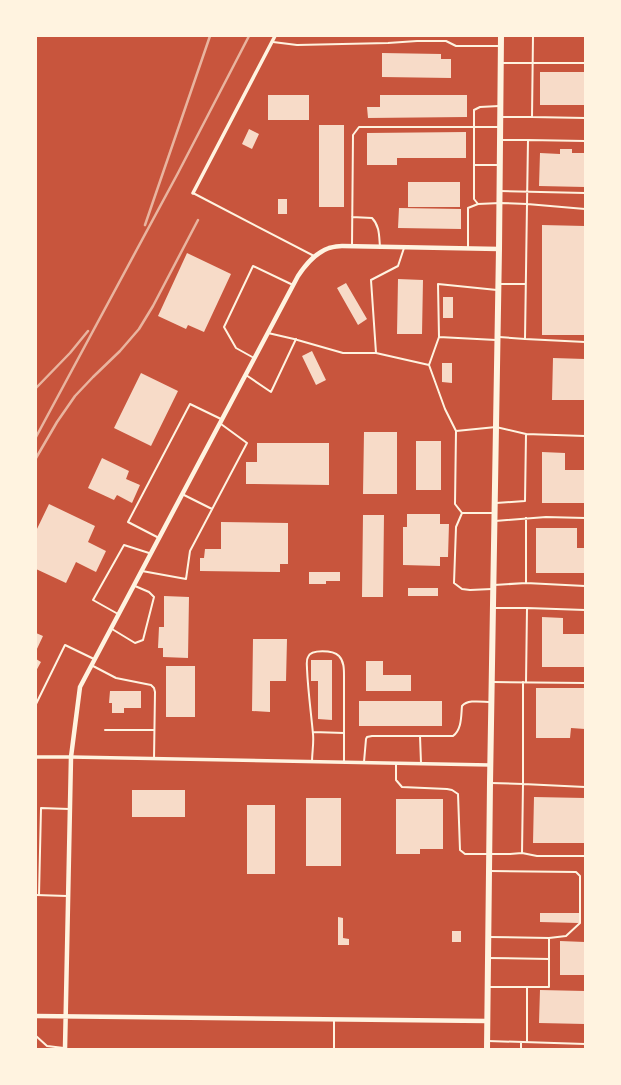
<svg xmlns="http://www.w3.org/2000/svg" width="621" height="1085" font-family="'Fira Sans Condensed',sans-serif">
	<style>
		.building { fill: #f7dbc8 }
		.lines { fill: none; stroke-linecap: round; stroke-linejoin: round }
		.service { stroke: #fff3e0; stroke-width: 2 }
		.minor { stroke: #fff3e0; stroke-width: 3.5 }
		.tertiary { stroke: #fff3e0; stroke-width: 4.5 }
		.trunk { stroke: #fff3e0; stroke-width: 6 }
		.rail { stroke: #e9b49f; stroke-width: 2.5 }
	</style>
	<rect width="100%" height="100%" fill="#c8553d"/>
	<path class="building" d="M382,53L441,54V59H451V78L382,77Z
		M540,72H584V74H585V93H584V105H540Z
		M268,95H309V120H268Z
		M380,95H467V117L368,118L367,107H380Z
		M319,125H344V207H319Z
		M249,129L259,134L252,149L242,144Z
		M466,132V158H397V165H367V133Z
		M560,149H572V153H585V187L539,186L540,153L560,154Z
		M408,182H460V207H408Z
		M278,199H287V214H278Z
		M399,208L461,209V229L398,228Z
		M542,225L585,226V335H542Z
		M187,253L231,274L204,332L188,325L186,329L158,316Z
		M398,279L423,280L422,334H397Z
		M346,283L367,319L358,325L337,288Z
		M443,297H453V318H443Z
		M312,351L326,380L316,385L302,356Z
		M553,358L585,359V400H552Z
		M442,363H452V383L442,382Z
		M141,373L178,391L151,446L114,428Z
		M364,432H397V494H363Z
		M416,441H441V490H416Z
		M257,443H329V485L246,484V462H257Z
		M542,452L565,453V470H585V503H542Z
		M102,458L129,471L126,479L140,485L132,503L117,495L114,500L88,488Z
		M49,504L95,526L88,542L106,551L96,572L76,562L66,583L36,569V531Z
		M407,514H440V524H449L448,557H440V566L403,565V527H407Z
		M363,515H384L383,597H362Z
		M221,522L288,523V564H280V572L200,571V558H204L205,549H221Z
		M536,528H577V548H585V573H536Z
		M309,572H340V581H326V584H309Z
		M408,588H438V596H408Z
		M164,596L189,597L188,658L163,657V648H158L159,627H164Z
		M542,617L563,618V634H585V667H542Z
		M36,633L43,636L36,651Z
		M253,639H287L286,681H270V712L252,711Z
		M36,659L41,662L36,671Z
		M311,660H332V720L318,719V681H311Z
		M366,661H383V675H411V691H366Z
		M166,666H195V717H166Z
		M536,688H585V729L571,728L570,738H536Z
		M110,691H141V708H124V713H112V703H109Z
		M359,701H442V726H359Z
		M132,790H185V817H132Z
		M534,797L585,798V843H533Z
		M306,798H341V866H306Z
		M396,799H443V849H420V854H396Z
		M247,805H275V874H247Z
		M540,913H579V923L540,922Z
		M338,917L343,918V938L349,939V945H338Z
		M452,931H461V942H452Z
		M560,941L585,942V975H560Z
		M540,990L585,991V1024L539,1023Z"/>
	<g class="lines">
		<path class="service" d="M273,42L297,45L388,43L417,41H446L456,46H499
			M502,63H585
			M502,117H532L533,36
			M532,117L585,118
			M501,140H528L527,204L585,209
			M528,140L585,141
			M474,165H499
			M500,191L585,193
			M193,193L314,256
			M352,217L372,218C380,226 379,237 380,247
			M352,245L353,135L359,127H499
			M404,248L398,266L371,280L376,353L429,365L445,409L456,431L455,504L462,513H493
			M468,248V208L478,204
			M500,284H525
			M268,333L294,339L343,353H376
			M439,337L496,340
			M499,337L525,339L527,204L500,203L478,204L474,199V110L480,107L499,106
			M525,339L585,342
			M254,358L236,348L224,327L253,266L293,285
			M429,365L439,337L438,284L497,290
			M246,375L271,392L296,339
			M456,431L496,427L526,434L525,501L496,503
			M526,434L585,436
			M182,494L212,509
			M462,513L456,527L454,583L462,589L470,590L492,589
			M495,521L546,517L585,518
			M159,538L128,522L190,404L221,419
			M142,571L186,579L190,551L247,443L221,424
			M526,583L585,586
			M494,585L526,583V518
			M494,608H527L526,682
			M527,608L585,610
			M118,614L93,600L124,545L149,553
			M112,629L135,643L143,640L154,597L149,592L135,586
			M93,666L116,678L151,685L154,688L155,692L154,759
			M493,682L585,683
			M523,682V784L585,787
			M36,704L65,645L94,659
			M105,730H154
			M313,732L344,733
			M420,736L421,763
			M312,762C312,753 314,743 313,734C311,712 308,691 307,669C307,665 306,660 308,657C311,649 333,650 339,656C344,661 344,669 344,676V762
			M364,762L366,739L367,737L372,736H453C462,729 461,716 462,706C468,699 482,702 491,702
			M396,764V780L402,787L447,789L452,790L458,794L460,850L465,854H510L522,853L523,784L491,783
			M522,853L537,856H585
			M36,895L67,896
			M39,895L41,808L69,809
			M489,937L549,938L566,936L580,923V876L576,872L490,871
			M488,958L549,959
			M489,987H549V938
			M334,1020V1049
			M36,1036L47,1046L64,1048
			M488,1041L585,1044
			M527,1042V987
			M521,1049V1042"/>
		<path class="minor" d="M193,193L275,36
			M36,757H71L490,765"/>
		<path class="tertiary" d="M36,1016L487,1021
			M65,1049L71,757L80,687L298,276C306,264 315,253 329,248C333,247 338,246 342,246L499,249"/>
		<path class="trunk" d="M487,1049L490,783L499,249L501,36"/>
		<path class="rail" d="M145,225L210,36
			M36,388L70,353L88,331
			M36,437L178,173L249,36
			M36,458L57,422L75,396L93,377L120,351L139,329L153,306L198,220"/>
	</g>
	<rect width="621" height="1085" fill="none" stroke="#fff3e0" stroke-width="74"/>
</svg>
